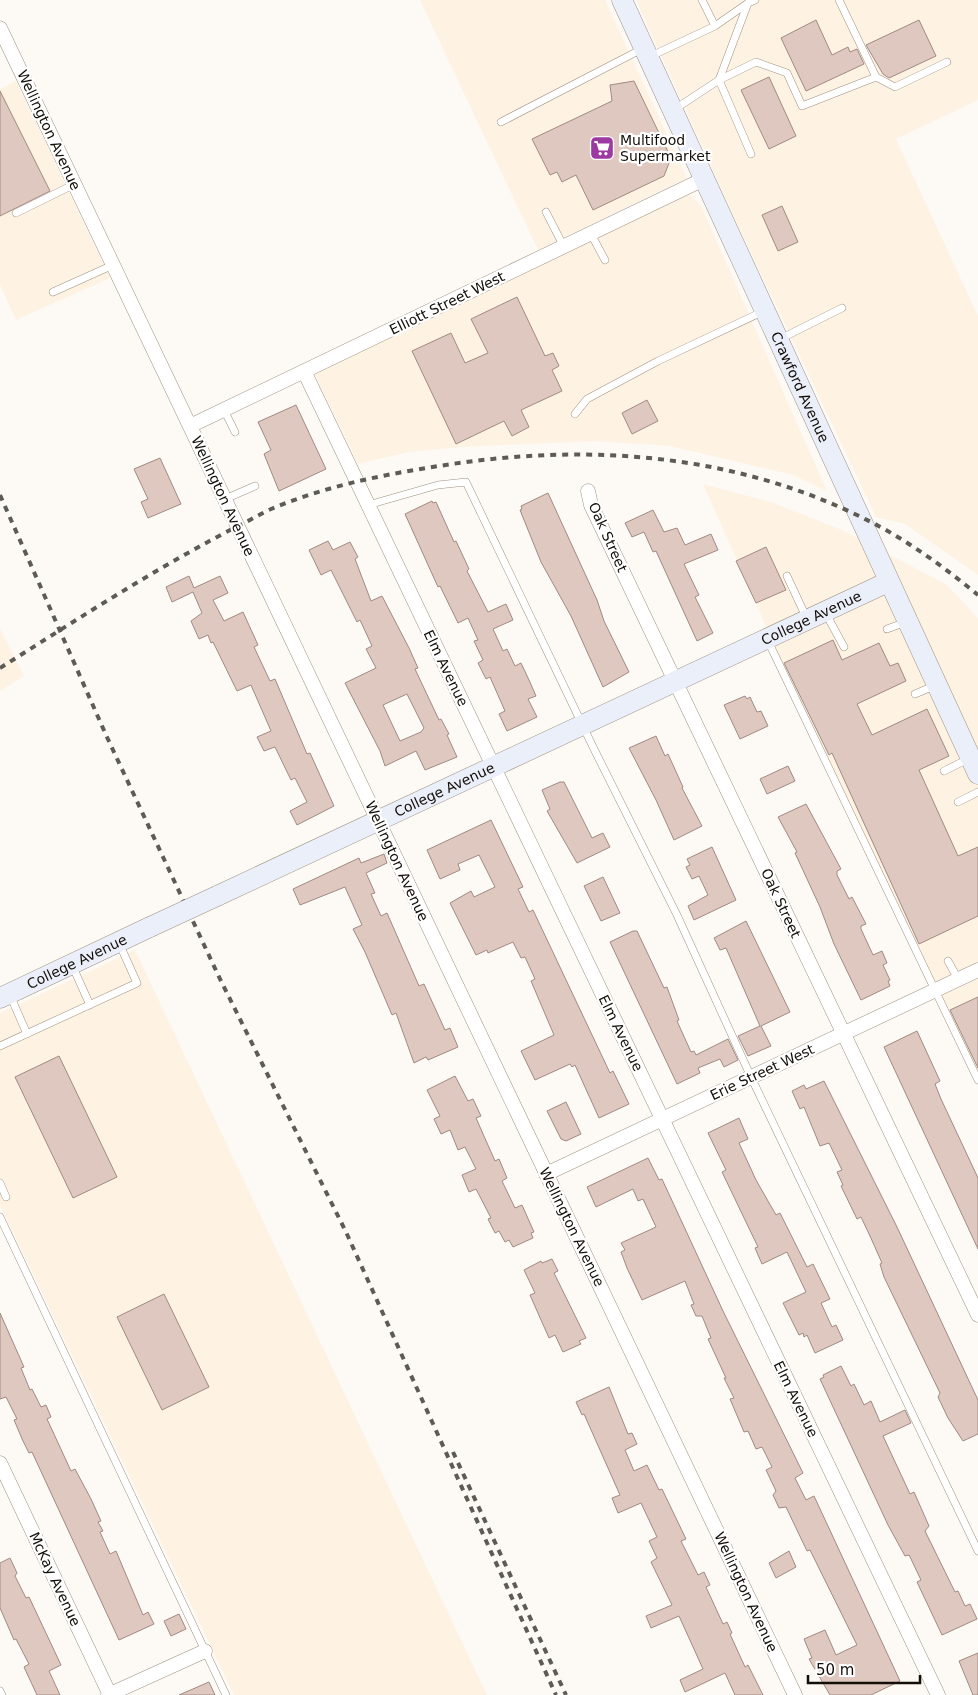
<svg xmlns="http://www.w3.org/2000/svg" width="978" height="1695" font-family="'DejaVu Sans',sans-serif">
	<style>
		.built { fill: #fef2e3 }
		.building { fill: #dfc8bf; stroke: #a08a82; fill-rule: evenodd }
		.lines { fill: none; stroke-linecap: round; stroke-linejoin: round }
		.lane-casing { stroke: #9f9280; stroke-width: 8 }
		.street-casing { stroke: #9f9280; stroke-width: 15 }
		.secondary-casing { stroke: #9f9280; stroke-width: 21 }
		.lane { stroke: #fff; stroke-width: 7 }
		.street { stroke: #fff; stroke-width: 14 }
		.secondary { stroke: #ebeffa; stroke-width: 20 }
		.rail { stroke: #5e5a54; stroke-width: 4; stroke-dasharray: 6 6; stroke-linecap: butt }
		.secondary-bridge-casing { stroke: #9f9280; stroke-width: 21; stroke-linecap: butt }
		.secondary-bridge { stroke: #ebeffa; stroke-width: 20 }
		.labels { text-anchor: middle; dominant-baseline: central; stroke-width: 4.5; stroke-linejoin: round; paint-order: stroke }
		.street-label { font-size: 14px; fill: #130f08; stroke: #fff }
		.poi-label { font-size: 14px; fill: #130f08; stroke: #fff; text-anchor: start }
	</style>
	<rect width="100%" height="100%" fill="#fdfaf6"/>
	<path class="built" d="M420,0H605L687,178L538,250Z
		M636,0H978V100L896,139L978,316V575L905,524L876,517L735,219Z
		M16,81L110,278L16,320L0,285V89Z
		M691,195L701,206L827,491L793,475L670,446L596,441L462,447L409,452L358,464L312,368L678,197Z
		M703,484L771,502L842,530L946,584L978,618V1081L772,648L766,626Z
		M0,629L24,676L0,691Z
		M135,950L487,1695H234L0,1205V1013Z"/>
	<path class="building" d="M816,20L832,55L848,47L850,52L857,49L864,64L806,91L781,38Z
		M919,20L936,56L889,78L883,74L866,45Z
		M769,77L796,136L769,149L741,90Z
		M634,81L671,158L664,176L593,210L576,175L562,182L557,172L550,175L532,139L612,101L610,85Z
		M0,91L50,191L0,216Z
		M782,206L798,242L778,251L762,215Z
		M517,297L545,356L553,353L559,366L552,370L562,391L521,410L529,427L512,436L504,421L456,444L412,351L451,333L465,363L488,353L471,319Z
		M647,400L658,421L632,434L622,413Z
		M296,405L326,469L279,491L264,454L271,450L258,422Z
		M160,458L181,504L148,518L141,502L148,499L134,469Z
		M548,493L597,600L604,621L629,672L603,687L571,616L541,562L520,510L522,509L521,506Z
		M432,501L433,503L436,502L454,542L456,541L469,569L467,571L488,612L506,604L513,620L493,629L503,651L507,649L515,666L521,663L529,680L536,696L528,699L537,717L507,731L499,714L505,711L490,677L486,679L478,663L483,660L474,641L478,640L468,618L458,623L440,586L438,587L405,514Z
		M653,510L664,532L677,528L685,545L711,534L718,550L684,564L699,595L695,597L713,633L697,641L656,551L653,552L644,532L632,537L625,523Z
		M328,541L333,550L350,542L358,557L355,559L371,601L382,596L409,648L418,668L415,669L439,720L441,719L449,734L447,735L457,757L425,770L416,751L385,766L380,751L345,683L376,668L366,649L372,646L360,620L357,622L331,570L321,575L309,550ZM407,694L424,728L421,732L400,741L383,705Z
		M766,547L786,590L756,603L736,561Z
		M189,576L194,588L220,576L228,593L213,600L224,621L243,612L258,645L254,647L270,681L275,679L307,754L310,753L334,806L297,825L290,811L307,802L295,778L291,780L275,747L264,751L257,737L271,731L251,685L237,691L213,642L211,643L208,635L199,639L191,621L202,613L193,592L172,602L166,587Z
		M833,640L842,660L879,643L890,666L898,663L906,681L857,704L872,735L927,709L949,756L919,770L958,856L978,847V916L919,944L832,753L829,755L784,663Z
		M745,696L747,699L750,697L757,712L761,711L768,726L740,739L724,705Z
		M656,736L665,756L668,754L683,787L682,788L702,826L674,840L656,800L629,748Z
		M788,766L795,781L767,794L760,779Z
		M560,782H564L592,838L603,833L610,847L577,863L547,811L550,809L542,790Z
		M806,804L841,869L837,871V875L849,899L852,897L866,924L861,926V929L873,955L882,951L887,963L883,965L890,980L888,981L890,986L861,1000L834,944L820,907L795,853L797,852L778,817Z
		M491,820L523,887L518,889L529,912L533,910L610,1073L613,1071L629,1104L599,1118L575,1065L572,1067L570,1064L535,1080L521,1051L554,1035L531,981L535,979L525,957L521,958L513,942L488,953L487,950L476,955L450,903L471,891L474,897L495,887L479,855L458,864L460,870L440,879L427,850Z
		M712,847L736,900L694,920L688,906L708,895L699,876L692,879L686,867L690,865L687,859Z
		M384,854L387,863L366,873L375,893L371,894L381,916L387,913L419,986L424,984L445,1030L450,1028L458,1047L428,1060L426,1057L414,1063L396,1013L392,1015L365,952L353,929L362,925L345,887L300,905L293,889L359,858L361,863Z
		M603,877L620,913L601,921L584,886Z
		M746,921L790,1012L761,1026L771,1046L748,1056L738,1036L760,1026L726,948L720,950L714,938Z
		M633,931H637L664,988L667,987L679,1020L677,1021L691,1052L694,1051L696,1055L728,1039L738,1060L724,1067L720,1059L698,1068L700,1073L677,1084L610,942Z
		M978,997V1068L950,1010Z
		M917,1031L940,1081L935,1084L941,1099L978,1178V1249L884,1047Z
		M59,1056L117,1177L73,1198L15,1077Z
		M455,1076L468,1101L473,1099L481,1116L476,1118L495,1161L499,1159L507,1178L502,1181L515,1208L522,1205L534,1232L531,1233L533,1238L513,1247L509,1240L505,1242L499,1231L495,1233L488,1219L491,1218L476,1189L469,1192L462,1175L476,1169L465,1147L458,1150L450,1130L441,1134L434,1119L440,1116L427,1090Z
		M824,1081L897,1227L978,1400V1434L963,1441L948,1418L938,1397L940,1393L884,1277L880,1264L882,1263L870,1236L861,1217L857,1219L841,1186L843,1185L837,1172L842,1170L829,1143L820,1146L804,1107L800,1109L792,1091L804,1085L806,1089Z
		M566,1102L581,1134L566,1141L561,1139L547,1111Z
		M739,1118L748,1139L739,1143L756,1180L776,1215L780,1213L807,1267L813,1264L830,1299L821,1303L832,1327L836,1325L843,1340L815,1353L807,1335L804,1337L803,1333L799,1335L783,1303L806,1292L787,1252L762,1264L755,1248L758,1247L722,1172L726,1170L708,1133Z
		M648,1158L659,1180L662,1179L723,1311L803,1473L795,1478L806,1500L814,1496L900,1681L871,1695H830L809,1659L812,1658L804,1639L825,1630L836,1655L857,1645L810,1550L807,1551L786,1507L779,1508L773,1495L776,1491L766,1470L772,1467L762,1447L756,1449L748,1431L744,1432L730,1399L734,1398L724,1378H726L708,1339L711,1338L702,1316H696L691,1305L694,1304L685,1281L642,1300L627,1268L621,1252L625,1250L621,1243L656,1227L643,1199L638,1201L633,1189L596,1207L587,1187Z
		M552,1259L558,1271L554,1273L586,1338L579,1341L581,1344L563,1352L555,1335L549,1338L530,1295L535,1293L524,1270L541,1261L542,1263Z
		M164,1294L209,1387L162,1410L117,1317Z
		M0,1313L24,1367L21,1368L30,1390L32,1389L41,1407L46,1405L51,1417L47,1419L71,1471L75,1469L91,1499L101,1521L98,1522L103,1531L100,1532L110,1554L116,1551L143,1615L148,1612L154,1624L119,1640L32,1452L29,1453L23,1441L14,1420L17,1419L6,1397L0,1399Z
		M841,1366L851,1386L854,1384L864,1405L871,1401L880,1422L905,1410L911,1423L883,1436L910,1494L914,1492L929,1526L925,1531L955,1592L958,1591L965,1606L970,1604L977,1619L942,1635L917,1582L921,1580L911,1559L909,1555L905,1556L888,1525L820,1379L824,1377L823,1375Z
		M609,1387L628,1434L632,1433L637,1444L625,1450L634,1471L647,1465L659,1490L662,1489L686,1539L681,1541L698,1575L704,1572L710,1585L706,1587L723,1624L727,1622L732,1633L730,1634L745,1667L748,1665L763,1695H735L725,1673L685,1692L680,1680L703,1669L679,1616L651,1628L646,1616L672,1605L651,1562L657,1558L649,1541L657,1537L641,1503L618,1513L612,1498L620,1495L584,1414L582,1415L576,1402Z
		M789,1551L796,1567L776,1578L769,1563Z
		M10,1558L17,1573L15,1576L26,1598L29,1597L61,1665L49,1671L60,1695H37L24,1667L29,1664L16,1639L14,1640L0,1608V1563Z
		M179,1614L186,1629L171,1636L164,1621Z
		M978,1653V1695H973L959,1661Z
		M209,1682L215,1695H179Z"/>
	<g class="lines">
		<defs>
			<path id="lane" d="M702,0L715,26
				M839,0L876,77
				M748,3L719,80L751,154
				M649,57L715,26L748,3L755,0
				M675,109L719,80L756,62L787,73L802,106L876,77L895,87L947,62
				M501,122L642,49
				M546,212L564,247
				M16,213L75,184
				M591,234L605,260
				M53,292L113,265
				M780,339L842,308
				M224,410L235,432
				M575,414L587,399L658,361L764,311
				M225,499L255,486
				M368,505L438,485L466,482L593,747L677,915L751,1077L978,1551
				M787,576L807,619
				M825,612L844,647
				M887,629L906,622
				M768,641L978,1080
				M915,694L936,685
				M944,771L968,759
				M958,802L978,792
				M948,961L958,979
				M72,965L90,1005
				M10,995L27,1034
				M0,1046L137,983L119,943
				M0,1183L6,1197
				M0,1217L226,1695
				M0,1691L2,1695"/>
			<path id="street" d="M0,28L795,1695
				M304,371L938,1695
				M190,426L704,179
				M588,491L591,505L978,1315
				M546,1174L978,970
				M0,1463L110,1695
				M108,1695L205,1651"/>
			<g id="secondary">
				<path id="s1" d="M622,0L978,774"/>
				<path id="s2" d="M217,896L888,582"/>
				<path id="s3" d="M0,998L150,927"/>
			</g>
		</defs>
		<use href="#lane" class="lane-casing"/>
		<use href="#street" class="street-casing"/>
		<use href="#secondary" class="secondary-casing"/>
		<use href="#lane" class="lane"/>
		<use href="#street" class="street"/>
		<use href="#secondary" class="secondary"/>
		<path class="rail" d="M0,495L106,735L220,979L346,1232L556,1695
			M0,668C78,619 156,568 238,526C251,520 263,512 276,507C332,484 392,473 452,464C601,442 752,456 886,530C919,549 949,571 978,595
			M453,1452L566,1695"/>
		<defs>
			<path id="secondary-bridge" d="M150,927L217,896"/>
		</defs>
		<use href="#secondary-bridge" class="secondary-bridge-casing"/>
		<use href="#secondary-bridge" class="secondary-bridge"/>
	</g>
	<defs>
		<symbol id="supermarket-square" viewBox="-11 -11 22 22"><rect x="-9" y="-9" width="18" height="18" rx="4" fill="#9b3aa1" stroke="#fff"/><path d="M-6-5.5h2.5l.6 2H6L4.5 2H-2.5L-4.4-4H-6ZM-1.5 3.2a1.3 1.3 0 1 0 .1 0ZM3 3.2a1.3 1.3 0 1 0 .1 0Z" fill="#fff"/></symbol>
	</defs>
	<g fill-rule="evenodd">
		<use href="#supermarket-square" x="588" y="134" width="28" height="28"/>
	</g>
	<g class="labels">
		<g class="street-label">
			<text transform="translate(49 130) rotate(65)">Wellington Avenue</text>
			<text transform="translate(447 303) rotate(-26)">Elliott Street West</text>
			<text stroke="none"><textPath href="#s1" startOffset="426">Crawford Avenue</textPath></text>
			<text transform="translate(223 496) rotate(65)">Wellington Avenue</text>
			<text transform="translate(608 537) rotate(66)">Oak Street</text>
			<text stroke="none"><textPath href="#s2" startOffset="656">College Avenue</textPath></text>
			<text transform="translate(446 668) rotate(64)">Elm Avenue</text>
			<text stroke="none"><textPath href="#s2" startOffset="251">College Avenue</textPath></text>
			<text transform="translate(397 861) rotate(65)">Wellington Avenue</text>
			<text transform="translate(781 903) rotate(65)">Oak Street</text>
			<text stroke="none"><textPath href="#s3" startOffset="85">College Avenue</textPath></text>
			<text transform="translate(621 1033) rotate(64)">Elm Avenue</text>
			<text transform="translate(762 1072) rotate(-25)">Erie Street West</text>
			<text transform="translate(572 1227) rotate(64)">Wellington Avenue</text>
			<text transform="translate(796 1399) rotate(64)">Elm Avenue</text>
			<text transform="translate(55 1579) rotate(65)">McKay Avenue</text>
			<text transform="translate(746 1592) rotate(65)">Wellington Avenue</text>
		</g>
		<g class="poi-label">
			<text x="620" y="140">Multifood<tspan x="620" dy="16">Supermarket</tspan></text>
		</g>
	</g>
	<path d="M808 1675v8h112v-8" fill="none" stroke="#130f08" stroke-width="2.5"/>
	<text x="816" y="1675" font-size="15" fill="#130f08" stroke="#ffffff" stroke-width="4" paint-order="stroke">50 m</text>
</svg>
